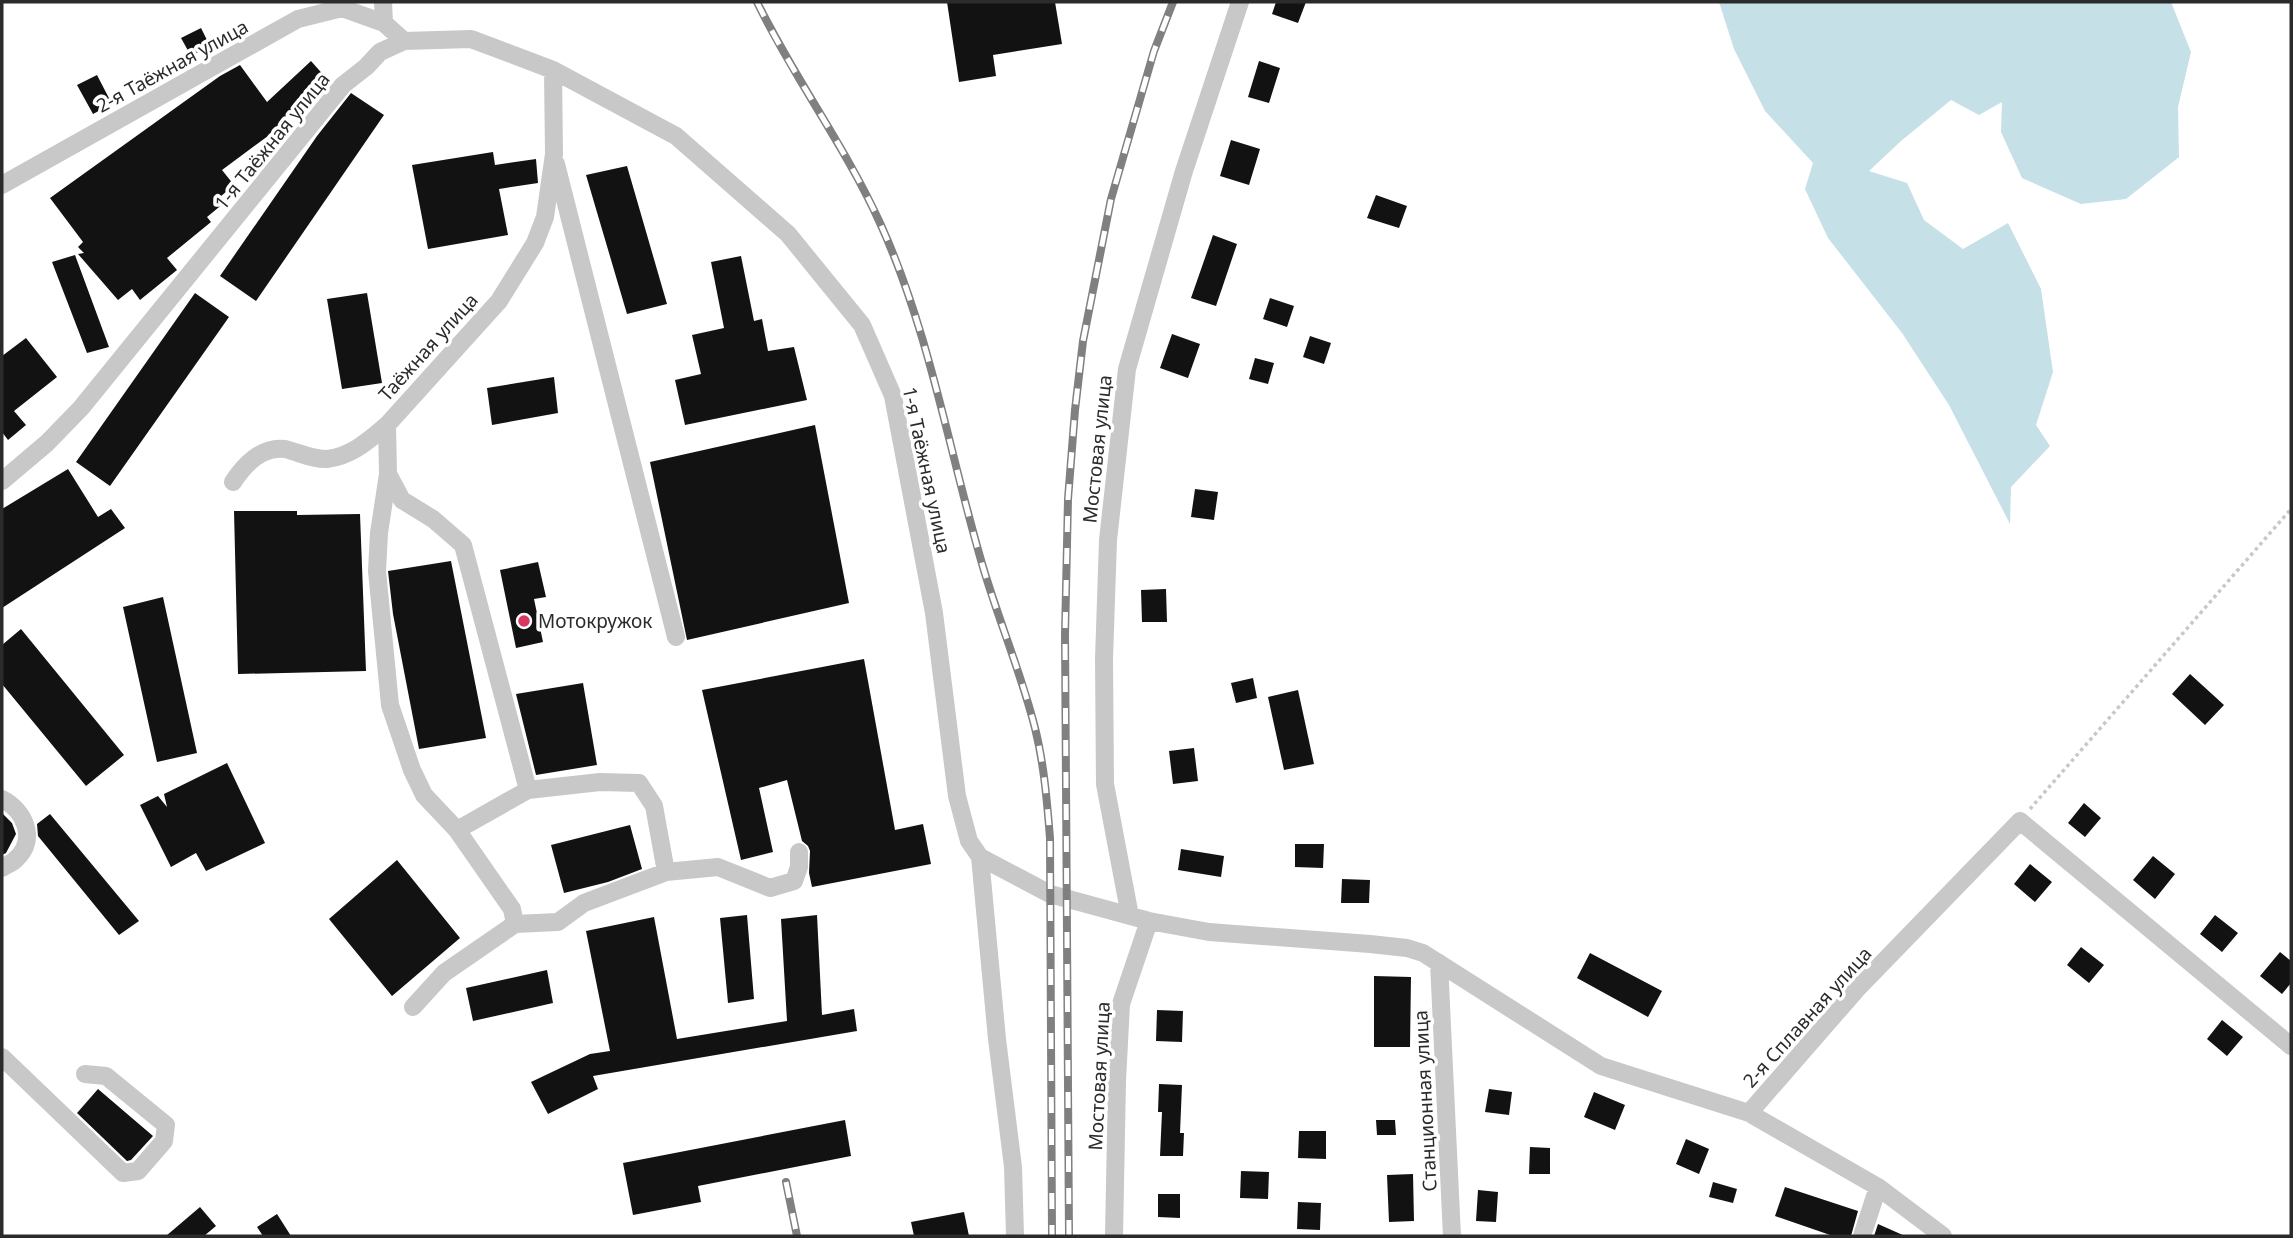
<svg xmlns="http://www.w3.org/2000/svg" width="2293" height="1238" font-family="'Noto Sans',sans-serif">
	<style>
		.water { fill: #c6e0e7 }
		.building { fill: #121212 }
		.lines { fill: none; stroke-linecap: round; stroke-linejoin: round }
		.path { stroke: #c8c8c8; stroke-width: 3.5; stroke-dasharray: 3.5 3.5; stroke-linecap: butt }
		.minor { stroke: #c8c8c8; stroke-width: 18 }
		.rail-casing { stroke: #808080; stroke-width: 8 }
		.rail { stroke: #fff; stroke-width: 5; stroke-dasharray: 16; stroke-linecap: butt }
		.poi-dot { fill: #d73860; stroke: #fff; stroke-width: 2.5 }
		.labels { text-anchor: middle; dominant-baseline: central; stroke-width: 7; stroke-linejoin: round; paint-order: stroke }
		.street-label { font-size: 19px; fill: #2b2b2b; stroke: #fff }
		.poi-label { font-size: 19px; fill: #2b2b2b; stroke: #fff; text-anchor: start }
	</style>
	<rect width="100%" height="100%" fill="#fff"/>
	<path class="water" d="M1719,2H2171L2191,52L2178,107L2179,157L2126,199L2081,204L2022,178L2001,132L2002,102L1979,115L1951,100L1901,141L1869,171L1907,183L1924,220L1963,249L2008,223L2041,289L2053,372L2036,425L2050,446L2011,487L2010,524L1949,405L1902,333L1828,238L1805,189L1813,163L1765,111L1734,49Z"/>
	<path class="building" d="M947,2H1055L1062,44L993,55L996,76L959,82Z
		M1276,2H1306L1298,23L1272,14Z
		M201,28L210,46L191,56L181,38Z
		M311,61L327,79L268,136L222,170L234,185L220,197L224,203L207,217L211,222L167,258L177,270L140,300L132,289L118,300L78,254L84,253L78,247L83,242L50,198L220,76L240,65L267,102Z
		M1259,61L1280,68L1269,103L1248,97Z
		M97,75L112,104L93,114L77,85Z
		M351,93L384,115L256,301L220,276L317,136Z
		M1231,140L1260,149L1249,185L1220,176Z
		M493,152L495,165L536,159L538,183L499,189L508,235L428,249L412,165Z
		M627,166L667,304L627,314L586,175Z
		M1376,195L1407,206L1399,228L1367,218Z
		M1213,235L1237,244L1216,306L1191,298Z
		M75,255L109,347L87,353L52,262Z
		M741,256L754,321L762,319L768,351L794,347L807,400L685,425L675,380L701,374L692,335L724,328L711,262Z
		M195,293L229,317L110,486L76,462Z
		M367,293L382,383L342,389L327,299Z
		M1270,298L1294,306L1287,327L1263,319Z
		M1172,334L1200,344L1188,378L1160,368Z
		M1310,336L1331,343L1324,364L1303,357Z
		M26,338L57,377L14,411L26,425L8,440L2,432V356Z
		M1255,358L1274,363L1268,384L1249,379Z
		M554,377L558,413L492,425L487,388Z
		M815,425L849,603L687,640L650,462Z
		M68,469L98,517L111,509L125,528L2,608V509Z
		M1195,489L1218,492L1214,520L1191,517Z
		M234,511H297V515L360,514L366,671L238,674Z
		M451,561L486,738L419,749L393,614L388,571Z
		M538,562L546,597L534,599L543,642L516,648L500,570Z
		M1166,589L1167,622H1142L1141,590Z
		M163,597L197,753L157,762L123,607Z
		M21,629L124,755L86,786L2,684V645Z
		M864,659L895,830L923,824L931,864L812,887L809,873L810,851L808,846L802,841L787,780L759,788L773,852L741,860L702,690Z
		M2190,674L2224,705L2205,725L2172,694Z
		M1253,678L1257,698L1236,703L1231,683Z
		M583,683L597,765L536,775L516,694Z
		M1298,690L1314,764L1284,770L1268,697Z
		M1194,748L1198,781L1173,784L1169,751Z
		M227,763L265,843L206,871L196,853L171,867L140,805L158,796L167,807L164,794Z
		M2084,803L2101,818L2085,837L2068,823Z
		M2,813L12,823L16,834L6,853L2,855Z
		M50,814L139,921L119,935L38,836L37,824Z
		M630,825L642,869L608,882L564,893L551,845Z
		M1295,844H1324L1323,868L1295,867Z
		M1181,849L1224,856L1221,877L1178,870Z
		M2153,856L2175,874L2155,899L2133,880Z
		M397,860L460,938L392,996L329,919Z
		M2030,864L2052,882L2035,902L2014,884Z
		M1342,879L1370,880L1369,903H1341Z
		M747,915L754,999L728,1003L720,918Z
		M817,915L822,1015L854,1009L857,1031L593,1076L598,1089L548,1114L531,1082L590,1054L610,1051L586,931L654,917L677,1039L787,1021L781,919Z
		M2215,915L2238,933L2222,952L2200,934Z
		M2081,947L2104,965L2089,983L2067,965Z
		M2280,952L2291,961V983L2282,994L2260,976Z
		M1590,953L1662,991L1648,1017L1577,978Z
		M547,970L553,1003L473,1021L466,988Z
		M1374,976L1411,977L1410,1047H1374Z
		M1157,1010L1183,1011L1182,1042L1156,1041Z
		M2222,1020L2243,1037L2227,1056L2207,1039Z
		M1159,1084L1182,1085L1180,1133H1184L1183,1156H1160L1162,1112H1158Z
		M98,1089L153,1136L131,1160L127,1161L77,1113Z
		M1489,1089L1512,1092L1509,1115L1485,1112Z
		M1594,1092L1625,1105L1615,1130L1584,1117Z
		M845,1120L851,1156L698,1186L701,1202L633,1215L623,1163Z
		M1376,1120H1395L1396,1135H1377Z
		M1299,1131H1326V1159L1298,1158Z
		M1686,1139L1709,1149L1699,1174L1676,1164Z
		M1530,1147L1550,1148V1174H1529Z
		M1241,1171L1269,1172L1268,1199L1240,1198Z
		M1413,1174L1414,1221L1389,1222L1387,1175Z
		M1713,1182L1737,1189L1733,1203L1709,1197Z
		M1785,1187L1858,1211L1851,1236H1833L1775,1216Z
		M1478,1190L1498,1192L1496,1222L1476,1221Z
		M1158,1194H1180V1218L1158,1217Z
		M1298,1202L1321,1203L1320,1230L1297,1229Z
		M200,1207L216,1226L204,1236H166Z
		M964,1212L969,1236H914L911,1222Z
		M277,1214L291,1236H263L257,1227Z
		M1878,1224L1905,1236H1874Z"/>
	<g class="lines">
		<path class="path" d="M2030,809L2291,509"/>
		<path class="minor" d="M383,2L384,23
			M556,164L676,637
			M2,185L298,19L342,8L384,23L404,41
			M388,474L379,533L377,571L390,705L412,770L424,795L457,830L512,909L515,924L444,973L413,1007
			M2,481L47,443L81,408L343,85L366,67L380,52L404,41L471,39L553,70L676,136L788,234L862,325L893,396L934,613L957,796L969,841L980,857L1050,894L1149,921L1209,932L1370,944L1407,948L1423,953L1601,1066L1749,1113L1878,1187L1943,1236
			M233,482C244,465 262,446 285,449C298,452 313,460 327,459C352,456 369,440 387,425
			M528,790L463,545L433,519L402,500L388,474L387,425L499,301L535,243L545,217L554,154L553,70
			M2,799C24,810 38,839 16,859C13,863 6,865 2,868
			M457,830L528,790L600,782L639,783L654,806L666,872
			M980,857L997,1039L1013,1167L1015,1236
			M1130,916L1105,784L1104,659L1108,540L1127,369L1184,171L1240,2
			M515,924L558,922L584,903L666,872L718,867L770,888L794,881L799,867V852
			M1439,963L1452,1236
			M2,1057L123,1173L138,1171L164,1141L166,1125L106,1076L85,1074
			M1749,1113L1857,989L2020,821L2291,1046
			M1114,1236L1117,1081L1121,1004L1149,921
			M1862,1236L1878,1187"/>
		<defs>
			<path id="rail" d="M757,2C794,78 845,146 880,223C930,333 949,452 983,567C999,621 1021,673 1035,728C1044,764 1047,801 1050,838L1052,1236
				M786,1182L797,1236
				M1069,1236L1065,635L1068,499L1075,410L1083,341L1111,199L1154,51L1173,2"/>
		</defs>
		<use href="#rail" class="rail-casing"/>
		<use href="#rail" class="rail"/>
	</g>
	<circle class="poi-dot" cx="524" cy="621" r="7"/>
	<g class="labels">
		<g class="street-label">
			<text transform="translate(172 66) rotate(-29)">2-я Таёжная улица</text>
			<text transform="translate(272 141) rotate(-51)">1-я Таёжная улица</text>
			<text transform="translate(428 347) rotate(-48)">Таёжная улица</text>
			<text transform="translate(1097 449) rotate(-84)">Мостовая улица</text>
			<text transform="translate(927 470) rotate(78)">1-я Таёжная улица</text>
			<text transform="translate(1807 1017) rotate(-48)">2-я Сплавная улица</text>
			<text transform="translate(1099 1076) rotate(-87)">Мостовая улица</text>
			<text transform="translate(1425 1101) rotate(-93)">Станционная улица</text>
		</g>
		<g class="poi-label">
			<text x="538" y="621">Мотокружок</text>
		</g>
	</g>
	<rect width="2293" height="1238" fill="none" stroke="#2b2b2b" stroke-width="7"/>
</svg>
